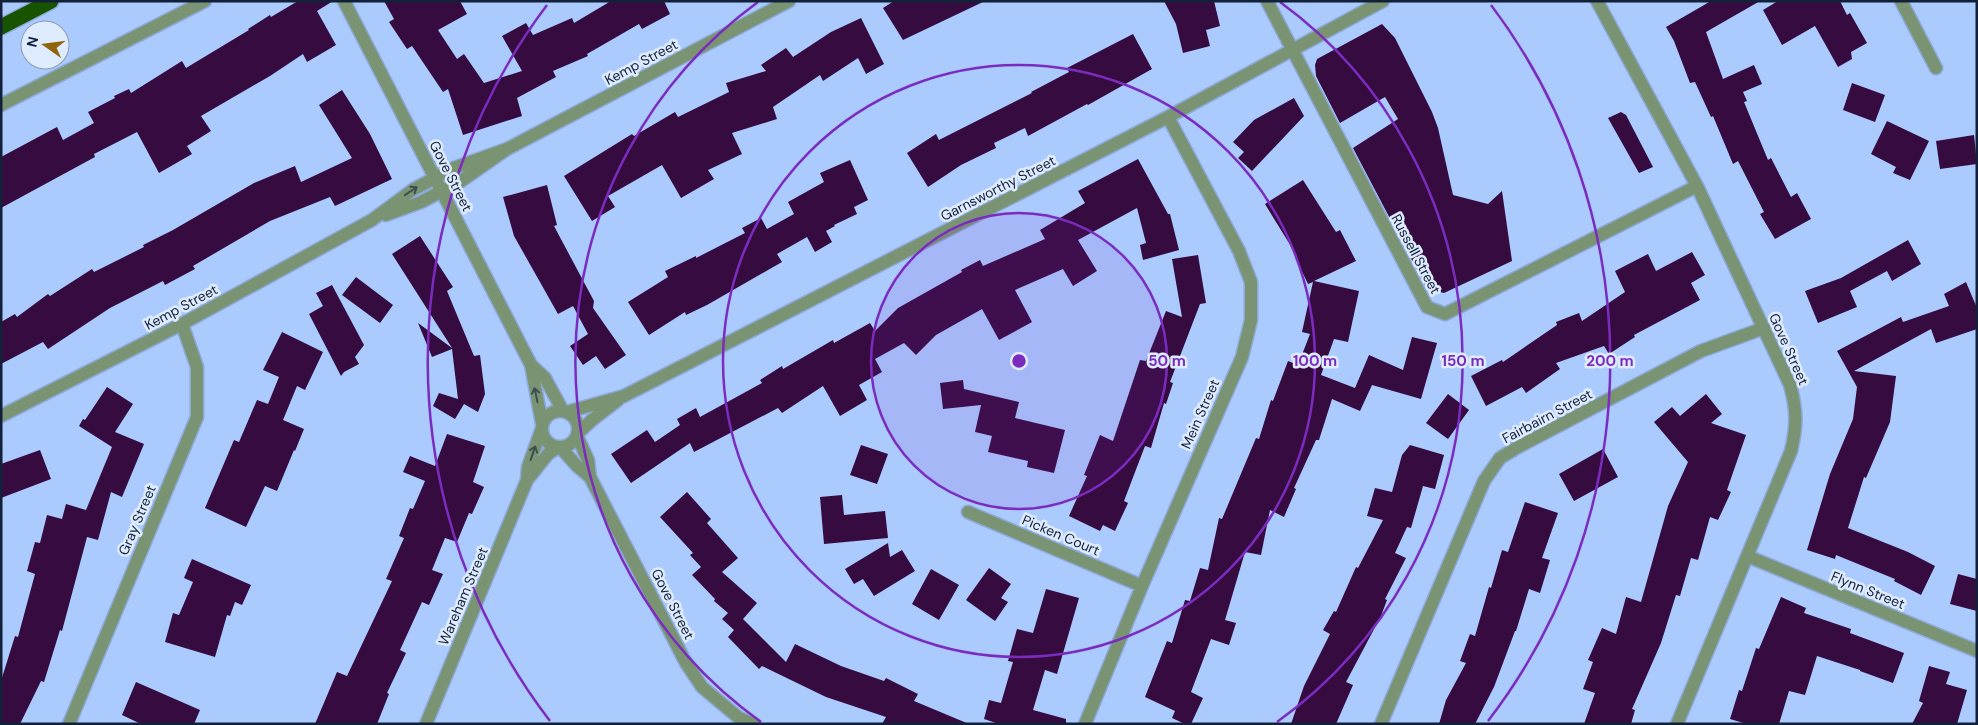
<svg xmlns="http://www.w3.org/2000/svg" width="1978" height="725" font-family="'DM Sans',sans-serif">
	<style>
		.building { fill: #360b40 }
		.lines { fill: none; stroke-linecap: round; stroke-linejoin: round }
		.minor-casing { stroke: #8ca9d7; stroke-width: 15 }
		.highway-casing { stroke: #8ca9d7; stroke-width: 18 }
		.minor { stroke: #7a9473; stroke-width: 12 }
		.highway { stroke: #185300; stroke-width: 15 }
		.oneway { stroke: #3c4f50 }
		.ring { fill: none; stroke: #7b2cbf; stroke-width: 2.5 }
		.labels { text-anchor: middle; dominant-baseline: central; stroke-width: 5; stroke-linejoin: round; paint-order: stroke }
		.street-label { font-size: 14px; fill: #122139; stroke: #dfebff }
		.centre { fill: #7b2cbf; stroke: #dfebff; stroke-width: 2.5 }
		.ring-label { font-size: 15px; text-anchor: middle; font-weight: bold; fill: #7b2cbf; stroke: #dfebff; stroke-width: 5; stroke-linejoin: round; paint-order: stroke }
	</style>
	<rect width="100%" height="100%" fill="#abcbfe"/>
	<path class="building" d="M298,1H333L317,11L336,45L307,62L303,54L270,76L201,116L211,131L187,146L192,154L159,173L137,132L94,154L95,157L1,208V157L57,127L63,140L94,123L88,112L115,98L114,96L129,89L131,93L182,61L186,68L249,30L248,29L270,15L271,17Z
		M384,1H460L467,14L438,30L457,59L464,54L484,83L522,71L502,36L526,23L533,35L572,18L574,23L611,1H664L670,14L642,29L639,24L587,54L588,56L553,71L556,77L517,98L522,116L463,135L448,89L443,92L412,46L407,49L389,22L394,19Z
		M894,1H985L903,40L883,8Z
		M1164,1H1214L1220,26L1206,30L1210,46L1183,53L1176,24Z
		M1711,1H1760L1706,32L1723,79L1754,65L1762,84L1743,92L1747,101L1744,102L1768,160L1771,158L1791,197L1797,193L1811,219L1775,239L1760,214L1764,212L1738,161L1733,164L1713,116L1711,117L1695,82L1690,83L1674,41L1666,27Z
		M1778,1H1840L1847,15L1850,13L1867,43L1851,52L1852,59L1838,67L1815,26L1782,45L1763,10Z
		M861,18L884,64L866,74L858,58L823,81L820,75L773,107L777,119L732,133L742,154L708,170L714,179L681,198L662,165L608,196L615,207L592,221L564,176L632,134L634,136L675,112L678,117L729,92L726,83L766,71L761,65L786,48L793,57L831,32Z
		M1382,24L1395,38L1432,112L1438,128L1453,195L1488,204L1502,191L1512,261L1444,293L1427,289L1353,148L1398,119L1385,97L1340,123L1316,76L1315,65L1317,59Z
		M1133,34L1152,69L1088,105L1087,104L1028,136L1025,128L994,143L996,148L961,165L928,187L907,153L936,134L939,140L1032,93L1031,92L1069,72L1067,68Z
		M1852,83L1885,95L1875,122L1843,110Z
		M342,90L370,134L392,179L335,206L330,197L270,221L193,266L195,269L165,285L163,281L110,308L48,349L43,342L1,364V322L15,314L17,317L48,294L50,296L92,269L94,272L144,247L143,245L173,230L254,183L295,166L301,182L352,158L319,105Z
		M1294,98L1304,116L1252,171L1238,158L1244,152L1233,142L1254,120Z
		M1621,112L1626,115L1653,167L1639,173L1608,118Z
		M1887,121L1929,141L1910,180L1893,173L1896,167L1871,154Z
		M1974,135L1977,164L1940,169L1936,141Z
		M1138,159L1168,214H1170L1179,250L1143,260L1140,245L1146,243L1137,208L1078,240L1097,271L1073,286L1063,269L1015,290L1032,322L999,340L982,309L936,335L916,355L904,343L875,359L882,372L859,385L867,400L840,416L823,386L782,413L778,408L694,452L690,443L631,483L611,454L647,430L655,442L680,425L677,419L696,408L700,417L762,383L760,380L782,366L783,369L833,340L834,343L870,323L875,331L898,308L962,272L961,270L980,260L983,266L1045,239L1040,230L1085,203L1078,191Z
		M850,160L868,200L854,207L857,214L834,225L835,226L826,231L832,242L815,252L807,237L777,254L782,262L707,305L686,315L685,312L649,335L628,302L668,277L665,271L696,256V258L745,233L742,228L761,218L767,229L794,214L788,202L824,182L820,173Z
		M1303,180L1336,232L1340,230L1356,261L1314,281L1359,291L1348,342L1334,339L1321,375L1355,388L1369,355L1403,370L1412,337L1437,343L1421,399L1372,385L1360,411L1332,399L1319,440H1316L1294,488L1296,489L1284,517L1270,510L1261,555L1245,552L1225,620L1236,623L1229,645L1211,639L1191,692L1203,698L1191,724H1185L1172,718L1175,711L1145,697L1167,641L1172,643L1185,600L1190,601L1200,568L1208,570L1219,518L1222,519L1256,438L1259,439L1271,400L1273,401L1288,361L1298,365L1310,334L1302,332L1313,282L1308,284L1295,257L1297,256L1265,204Z
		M547,185L557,225L554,226L594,301L593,308L626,355L605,369L596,356L583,365L570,346L588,334L573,306L558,314L514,236L503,197Z
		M420,236L453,287L447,291L474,356L480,355L485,394L478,412L464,404L455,419L433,406L439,393L458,399L452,349L432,357L418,323L452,348L392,254Z
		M1908,240L1921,264L1892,281L1887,271L1850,291L1857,307L1818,323L1805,291L1841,278Z
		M1692,252L1705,275L1691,283L1700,300L1634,335L1635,337L1609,354L1604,346L1556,363L1560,369L1526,393L1522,387L1486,406L1471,376L1502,360L1503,362L1557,325L1556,322L1579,313L1582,321L1625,292L1615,271L1648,254L1656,271Z
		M1198,255L1206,303L1200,304L1170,382L1173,383L1166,404L1164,403L1151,448L1145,446L1124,501L1128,503L1115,531L1103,525L1100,531L1069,516L1087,476L1084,475L1100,435L1113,441L1140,360L1146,361L1166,311L1182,317L1172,259Z
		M356,277L393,305L380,323L342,295Z
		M1966,282L1977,308V329L1936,343L1931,329L1854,371L1896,376L1890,422L1866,478L1864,477L1848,528L1908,552L1935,566L1921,595L1894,581L1895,579L1836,555L1835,559L1807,550L1830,474L1853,419L1857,387L1837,351L1901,317L1903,322L1949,306L1944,294Z
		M332,285L364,345L355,357L359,364L344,372L341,376L309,314L323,306L316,293Z
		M282,332L323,352L305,390L297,386L283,420L304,429L295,451L294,450L277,491L265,486L246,527L205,508L234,440L239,442L257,400L268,404L279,377L263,370Z
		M963,380L964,389L1019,402L1015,418L1065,430L1054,473L1027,467L1028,461L988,452L992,436L975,432L981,405L943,409L940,383Z
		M107,387L133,404L115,432L144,444L122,497L111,492L98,540L87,537L62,631L60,630L44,682L41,681L20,724H1V681L15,636L18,637L35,574L27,571L35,542L40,543L47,515L62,519L66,504L86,510L112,447L79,426L83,419L85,420Z
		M1448,394L1469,410L1448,439L1426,423Z
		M1706,394L1722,414L1711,423L1746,435L1727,490L1731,492L1718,520L1710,517L1698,560L1691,558L1680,596L1676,595L1661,643L1632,709L1635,710L1631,724H1584L1595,693L1583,689L1593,662L1588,660L1602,628L1616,634L1626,597L1641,602L1668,506L1688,462L1654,422L1672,407L1680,416Z
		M447,434L485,446L473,482L484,487L472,514L469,513L457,542L445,538L432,570L443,574L429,605L422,602L400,650L406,653L387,693L389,694L377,724H315L337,672L347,676L392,581L386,579L404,538L399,536L410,508L413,509L425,481L403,472L410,456L435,466Z
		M861,445L888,454L877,484L850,475Z
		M1410,445L1444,455L1435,489L1423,486L1411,528L1407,527L1395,553L1406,558L1385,599L1387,600L1381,616L1346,682L1353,685L1336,724H1291L1304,686L1330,634L1323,630L1334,611L1336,612L1356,567L1358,568L1383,520L1367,516L1375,488L1392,492L1402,455Z
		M1603,449L1618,477L1574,501L1559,474Z
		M40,450L51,479L1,498V464Z
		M687,492L711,519L707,523L738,558L722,572L757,603L743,619L786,662L795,644L841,666L884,681L886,678L918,694L914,701L969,724H882L886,717L826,697L762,666L759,669L728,637L734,630L722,619L728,613L714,601L715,599L692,575L701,567L690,555L693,553L660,517Z
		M842,495L844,515L885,511L888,538L824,544L820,497Z
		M1525,502L1558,513L1542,558L1550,560L1540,593L1529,589L1516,631H1515L1494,687L1475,724H1439L1446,700L1466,663L1460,661L1470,634L1475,636L1489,587L1491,588L1502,550L1508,552Z
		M888,543L890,557L902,550L915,571L874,596L863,579L854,584L845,569Z
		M192,559L251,585L242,605L235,602L230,616L227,615L215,657L165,642L173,613L179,615L193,582L184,578Z
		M989,568L1011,584L1001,598L1008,602L995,621L966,600Z
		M931,569L959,585L939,620L912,604Z
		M1958,574L1977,579V611L1950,604Z
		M1046,589L1079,598L1057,674L1045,670L1033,710L1066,719V724H999L984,719L989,700L1001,703L1013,662L1008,661L1017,629L1033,633Z
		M1781,597L1806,608L1804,613L1851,629L1850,633L1904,653L1893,683L1860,671V670L1817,656L1805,695L1789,691L1779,724H1747L1730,719L1739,690L1742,691L1756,648L1759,649Z
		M1929,666L1950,672L1946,684L1967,690L1957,724H1912L1923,703L1919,701Z
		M136,682L200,710L194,724H141L122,715Z"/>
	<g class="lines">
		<defs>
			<path id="minor" d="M344,1L531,365L542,424
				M1267,1L1427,307L1445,314L1697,186
				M1597,1L1697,186L1790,385C1797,410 1797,426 1791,451L1677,724
				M1901,1L1936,68
				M1,105L205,1
				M386,215L421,202L461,181L507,149L789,1
				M531,365L545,378L563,411
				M542 429a18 18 0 1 1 36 0a18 18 0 1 1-36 0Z
				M567,412L624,396L1168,117L1383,1
				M1,416L182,324L372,220L414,189L454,168L507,149
				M577,434L592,420L618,400
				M577,436L588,460L590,477L686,663L702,687L739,718L754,724
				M560,447L577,466L590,477
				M527,480L548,454L558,447
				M968,512L1142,586
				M1747,556L1977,651
				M69,724L197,417V367L182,324
				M426,724L527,480L528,467L542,428
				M1085,724L1142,586L1242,357L1251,320V282L1239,251L1168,117
				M1381,724L1484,481L1500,458L1518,447L1701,351L1764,328"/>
			<path id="highway" d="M1,27L51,1"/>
		</defs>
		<use href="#minor" class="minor-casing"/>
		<use href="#highway" class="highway-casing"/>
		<use href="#minor" class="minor"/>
		<use href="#highway" class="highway"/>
	</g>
	<defs><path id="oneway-shaft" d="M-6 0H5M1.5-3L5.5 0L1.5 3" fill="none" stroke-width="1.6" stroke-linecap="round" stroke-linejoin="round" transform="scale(1.25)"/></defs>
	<g class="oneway">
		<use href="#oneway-shaft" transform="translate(411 191) rotate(-34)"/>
		<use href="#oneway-shaft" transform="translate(536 395) rotate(-102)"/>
		<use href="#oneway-shaft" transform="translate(533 453) rotate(-71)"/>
	</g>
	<circle cx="1019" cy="361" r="148" fill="#7b2cbf" fill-opacity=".12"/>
	<g class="ring">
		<circle cx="1019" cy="361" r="148"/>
		<circle cx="1019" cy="361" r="296"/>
		<path d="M761 722A444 444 0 0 1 758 2M1280 2A444 444 0 0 1 1277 722"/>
		<path d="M550 721A591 591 0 0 1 547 5M1491 5A591 591 0 0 1 1488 721"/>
	</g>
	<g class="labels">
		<g class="street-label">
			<text transform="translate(641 62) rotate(-28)">Kemp Street</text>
			<text transform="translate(451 176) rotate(63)">Gove Street</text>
			<text transform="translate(998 188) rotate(-27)">Garnsworthy Street</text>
			<text transform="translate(1416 254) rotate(62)">Russell Street</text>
			<text transform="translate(181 307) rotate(-28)">Kemp Street</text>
			<text transform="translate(1789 349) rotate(66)">Gove Street</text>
			<text transform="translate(1200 414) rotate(-66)">Mein Street</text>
			<text transform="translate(1547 416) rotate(-28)">Fairbairn Street</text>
			<text transform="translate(137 520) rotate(-67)">Gray Street</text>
			<text transform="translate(1061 535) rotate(23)">Picken Court</text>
			<text transform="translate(1868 590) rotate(22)">Flynn Street</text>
			<text transform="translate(463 596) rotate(-67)">Wareham Street</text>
			<text transform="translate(673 604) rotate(63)">Gove Street</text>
		</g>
	</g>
	<circle cx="1019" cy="361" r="8" class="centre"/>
	<g class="ring-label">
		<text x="1167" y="366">50 m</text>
		<text x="1315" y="366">100 m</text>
		<text x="1463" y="366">150 m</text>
		<text x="1610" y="366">200 m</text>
	</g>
	<rect width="1978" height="725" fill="none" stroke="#122139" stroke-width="5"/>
	<g transform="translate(45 45) rotate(284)"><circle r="24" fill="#dfebff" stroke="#8d9ab0"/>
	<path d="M0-4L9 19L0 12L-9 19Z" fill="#8f650b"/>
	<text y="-8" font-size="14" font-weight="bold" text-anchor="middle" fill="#122139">N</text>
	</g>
</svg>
